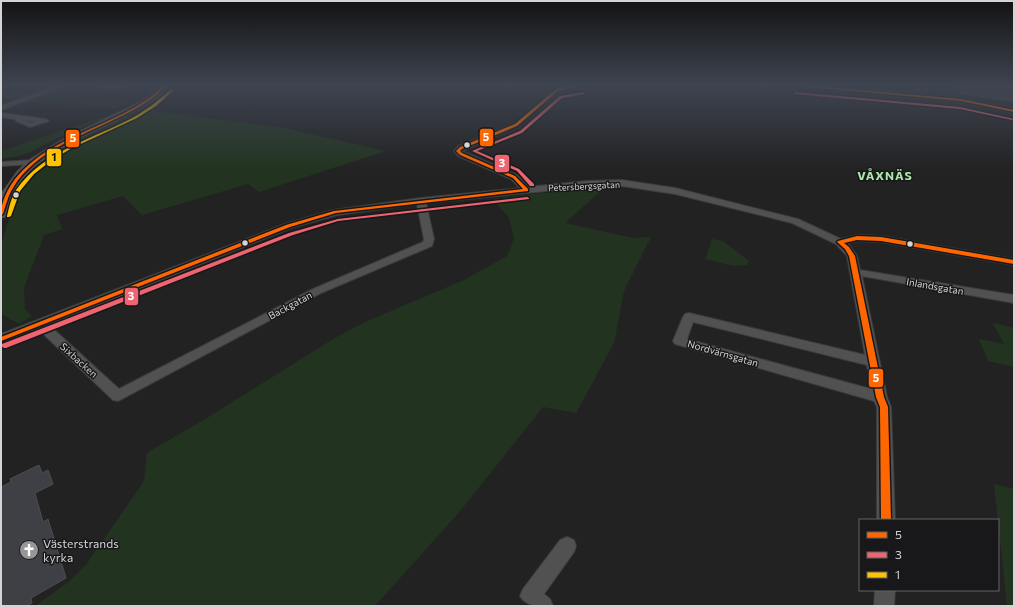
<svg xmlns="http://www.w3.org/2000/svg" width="1015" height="607" font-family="Commissioner,sans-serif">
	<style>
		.green { fill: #223420 }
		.building { fill: #3f4045; stroke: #4d4d4e }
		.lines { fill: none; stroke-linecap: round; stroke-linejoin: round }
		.street-casing { stroke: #3c3c3c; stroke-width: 2 }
		.secondary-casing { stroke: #3c3c3c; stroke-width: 1 }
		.street { fill: #515152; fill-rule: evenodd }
		.secondary { fill: #515152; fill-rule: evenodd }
		.bus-1-casing { stroke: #18181a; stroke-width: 3 }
		.bus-2-casing { stroke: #18181a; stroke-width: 3 }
		.bus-3-casing { stroke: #18181a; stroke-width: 3 }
		.bus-1 { fill: #f60; fill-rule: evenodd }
		.bus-2 { fill: #ee6470; fill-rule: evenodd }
		.bus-3 { fill: #fdc300; fill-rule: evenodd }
		.bus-dot { fill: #d4d4d6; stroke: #18181a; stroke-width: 1.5 }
		.labels { text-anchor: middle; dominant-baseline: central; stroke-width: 3; stroke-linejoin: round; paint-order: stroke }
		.far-street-label { font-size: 9px; fill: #d4d4d6; stroke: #18181a }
		.street-label { font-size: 10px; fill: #d4d4d6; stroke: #18181a }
		.far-district-label { font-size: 12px; font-weight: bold; letter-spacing: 1px; fill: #aee6aa; stroke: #18181a }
		.near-poi-label { font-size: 12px; fill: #d4d4d6; stroke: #18181a; text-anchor: start }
		.line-badge { stroke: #18181a; stroke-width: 1.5 }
		.badge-label { font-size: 11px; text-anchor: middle; font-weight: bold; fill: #fff }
		.pale-badge-label { font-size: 11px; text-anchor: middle; font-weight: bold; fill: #111 }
	</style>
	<rect width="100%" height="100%" fill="#222223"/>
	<path class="green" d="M154,85H160L157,92L139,104L55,139L30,152L19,156L1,159V151L117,112L143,100L154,90Z
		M830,85H1014V102L960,95L959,97Z
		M1,91L132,101L116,109L1,99Z
		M163,101L153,111L280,127L386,151L259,192L248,184L142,215L123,196L57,215L62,229L44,235L24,288L25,309L32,316L19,324L1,314V245L13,206L24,180L41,161L79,139L152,104Z
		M604,188L565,223L633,238L651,237L624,291L614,343L576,413L543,407L461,510L375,606H35L70,581L86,565L144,481L147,453L210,416L333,339L365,322L464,280L507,256L514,239L509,218L493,199L531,194Z
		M712,239L723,241L749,261L747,265L734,266L705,259Z
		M993,323L1011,327L1014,332V367L988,361L979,339L1004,344Z
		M994,484L1014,489V606H1007Z"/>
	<path class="building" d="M951,85H1014V101L951,92Z
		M39,465L42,473L48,470L53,484L35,493L43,522L48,519L66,578L31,598L32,603L26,606H1V487L11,482L10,479Z"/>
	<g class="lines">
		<defs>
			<path id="street" d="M59,85H67L1,110V106Z
				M95,85H129C122,91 101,89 95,85Z
				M570,85H585L563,90L550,97L545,96L559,87Z
				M793,85H815L961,98L1014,109V113L961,102L796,87Z
				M1,113L46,119L49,121L30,127L16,121L15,119L1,117ZM24,120L35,122L31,123Z
				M516,123L520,125L518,126L462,151L517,175L528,187L587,181L622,180L675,188L798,219L841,239L857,235L881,236L1014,259V265L881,242L857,241L848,243L857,256L860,270L1014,295V303L862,276L887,397L891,407L895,520H877V407L874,401L675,344L673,341L683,317L685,314L689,313L865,355L847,256L836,244L792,223L675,194L622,186L587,187L426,203L434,239L432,246L321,293L118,401L113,400L38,329L1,343V334L285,224L333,210L421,198L520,188L511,179L458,156L454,151L458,146ZM417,204L424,239L423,242L313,289L119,389L49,325L291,228L337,215ZM693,322L867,365L871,389L687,339Z
				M32,160H35V164L1,166V162Z
				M567,537L574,540L576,546L574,552L544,594L550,599L553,606C539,606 526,607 520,596L523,589L560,540Z
				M875,590H895L894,606H874Z"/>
			<path id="secondary" d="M161,85H170C160,99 144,107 128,115C93,134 37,152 17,188C13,196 10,205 8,214L6,217L1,218L2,192L17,171L30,159L61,140L141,101Z"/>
		</defs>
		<use href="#street" class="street-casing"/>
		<use href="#secondary" class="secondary-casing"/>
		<use href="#street" class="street"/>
		<use href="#secondary" class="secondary"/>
		<defs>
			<path id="bus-1" d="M164,85H167C155,99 138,108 122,116C86,134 34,151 13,188C8,196 6,205 3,214L1,215C1,202 7,190 15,179C54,131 122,127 164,85Z
				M578,85H583L558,91L517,126L462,149L460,151L462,153L515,176L528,189V191L336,213L290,227L1,341V337L286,225L334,211L523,189L513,178L460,155L456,151L460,147L515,124L556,89Z
				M795,85H806L961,99L1014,110V112L961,101L796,86Z
				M857,236L881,237L1014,260V264L881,241L857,240L844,243L849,247L855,256L884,397L888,407L891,520H881L880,407L876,397L849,256L845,249L837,242L838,241Z"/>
			<path id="bus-2" d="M584,92L585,94L562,98L522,133L477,151L519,169L534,184V186H530L517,171L472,151L520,131L560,96Z
				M795,92L960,107L1014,119L1012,120L960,109L794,94Z
				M527,197L529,198V199L338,221L293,235L6,348H4L1,346L2,344L289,233L338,219Z"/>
			<path id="bus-3" d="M171,89L174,90L156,106L137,118L72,148L52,160L34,174L20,191L11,216L9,217H7V216C9,208 11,198 16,190C44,150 94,139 134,117C148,109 159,100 171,89Z"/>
		</defs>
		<use href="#bus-1" class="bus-1-casing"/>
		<use href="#bus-2" class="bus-2-casing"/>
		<use href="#bus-3" class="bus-3-casing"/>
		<use href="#bus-1" class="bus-1"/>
		<use href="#bus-2" class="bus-2"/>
		<use href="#bus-3" class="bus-3"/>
	</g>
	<linearGradient id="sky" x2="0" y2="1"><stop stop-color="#131313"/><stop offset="0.5" stop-color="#3e4450"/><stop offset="1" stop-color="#3e4450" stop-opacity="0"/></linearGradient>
	<rect width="1015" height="170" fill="url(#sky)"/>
	<defs>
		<symbol id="church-disc" viewBox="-11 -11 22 22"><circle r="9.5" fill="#969697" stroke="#18181a"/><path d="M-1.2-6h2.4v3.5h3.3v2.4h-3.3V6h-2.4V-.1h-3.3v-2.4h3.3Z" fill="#fff"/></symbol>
	</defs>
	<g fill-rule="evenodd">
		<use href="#church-disc" x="18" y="539" width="22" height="22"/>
	</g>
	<g class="bus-dot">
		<circle cx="467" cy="145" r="3.5"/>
		<circle cx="16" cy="195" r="3.5"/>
		<circle cx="245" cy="243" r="3.5"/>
		<circle cx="910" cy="244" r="3.5"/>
	</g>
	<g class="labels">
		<g class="far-street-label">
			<text transform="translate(584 186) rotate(-3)">Petersbergsgatan</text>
		</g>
		<g class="street-label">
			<text transform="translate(935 286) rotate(10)">Inlandsgatan</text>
			<text transform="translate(290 305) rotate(-28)">Backgatan</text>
			<text transform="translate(723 353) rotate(16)">Nordvärnsgatan</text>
			<text transform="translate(79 360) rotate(42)">Sixbacken</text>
		</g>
		<g class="far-district-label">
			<text x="885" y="175">VÅXNÄS</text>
		</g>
		<g class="near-poi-label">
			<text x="43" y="543">Västerstrands<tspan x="43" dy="14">kyrka</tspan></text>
		</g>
	</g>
	<g class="line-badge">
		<rect x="479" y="128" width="15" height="19" rx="4" fill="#f60"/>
		<rect x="65" y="129" width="15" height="19" rx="4" fill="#f60"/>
		<rect x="46" y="148" width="16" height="19" rx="4" fill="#fdc300"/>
		<rect x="494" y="154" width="16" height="19" rx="4" fill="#ee6470"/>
		<rect x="124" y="287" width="15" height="19" rx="4" fill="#ee6470"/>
		<rect x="868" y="368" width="16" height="20" rx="4" fill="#f60"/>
	</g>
	<g class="badge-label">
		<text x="486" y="141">5</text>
		<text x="73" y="142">5</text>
		<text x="502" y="167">3</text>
		<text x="131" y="300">3</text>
		<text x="876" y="382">5</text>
	</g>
	<g class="pale-badge-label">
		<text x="54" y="161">1</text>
	</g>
	<rect width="1015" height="607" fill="none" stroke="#d4d4d6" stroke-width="4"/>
	<rect x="859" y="519" width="140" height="72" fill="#18181a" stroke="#636365"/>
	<rect x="867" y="532" width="20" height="6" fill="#ff6600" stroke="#636365"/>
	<text x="895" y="539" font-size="12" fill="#d4d4d6">5</text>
	<rect x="867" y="552" width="20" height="6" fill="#ee6470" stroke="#636365"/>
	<text x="895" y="559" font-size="12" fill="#d4d4d6">3</text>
	<rect x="867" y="572" width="20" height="6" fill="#fdc300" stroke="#636365"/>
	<text x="895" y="579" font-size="12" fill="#d4d4d6">1</text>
</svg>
